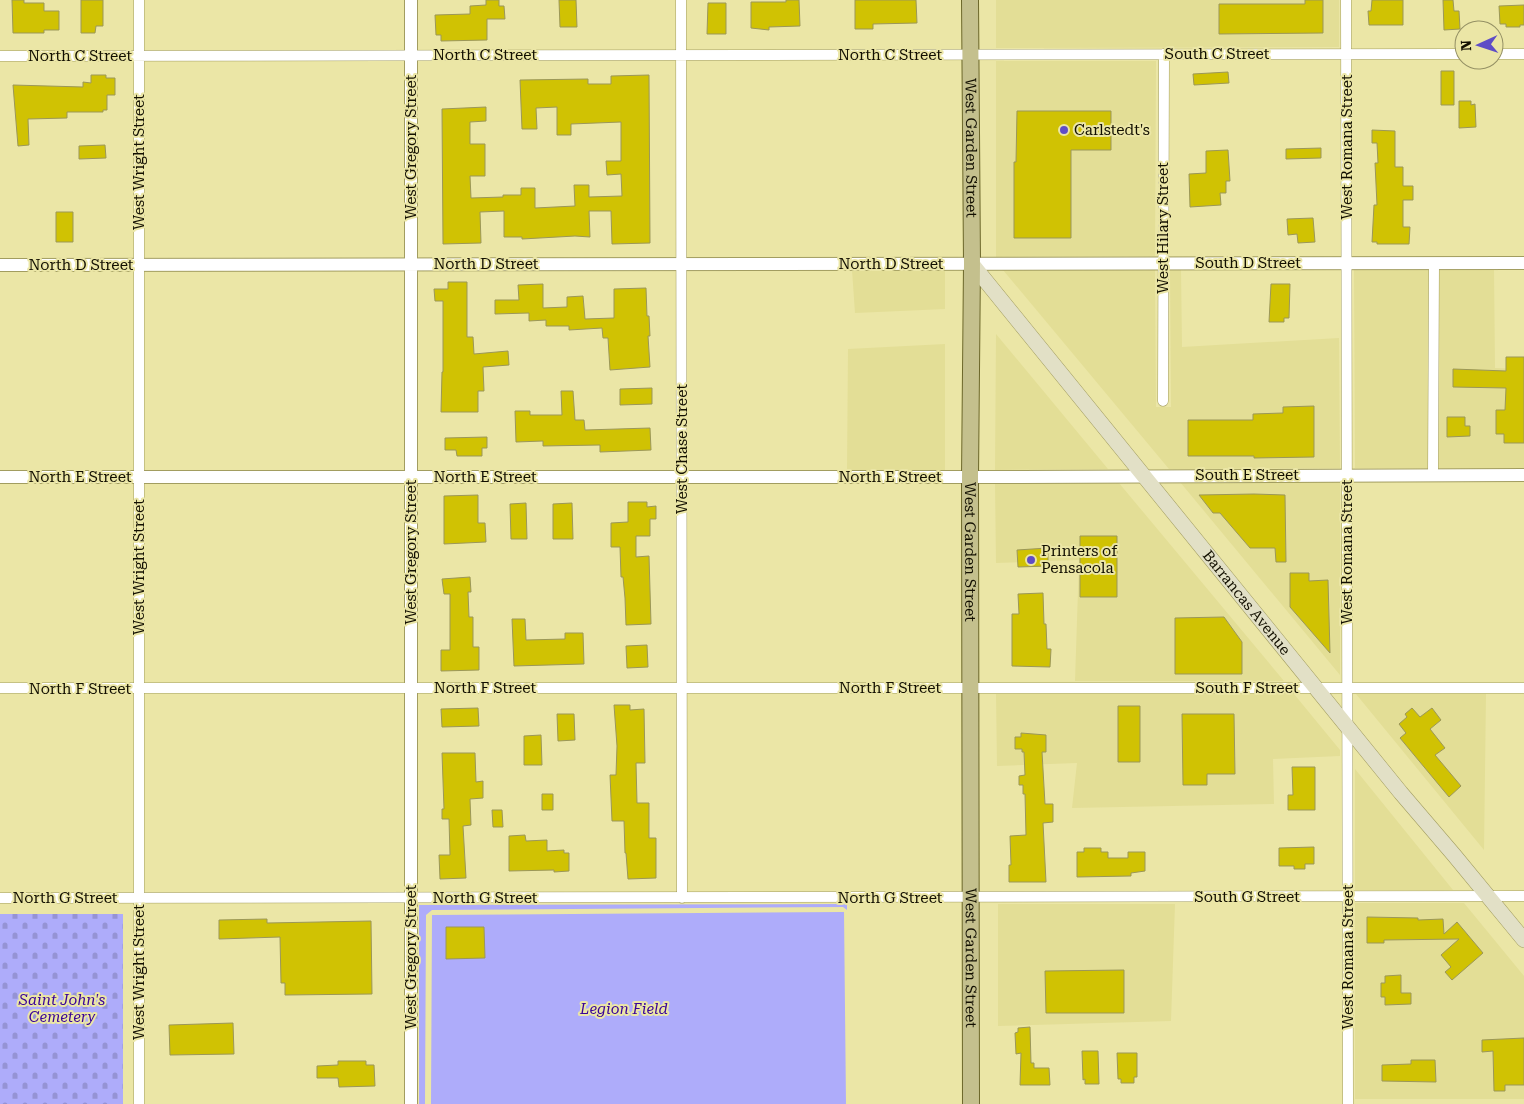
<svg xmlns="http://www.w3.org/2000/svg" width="1524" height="1104" font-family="'Roboto Serif',serif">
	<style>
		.built { fill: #e3de96 }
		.green { fill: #aeacfa }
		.cemetery { fill: url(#cemetery-stones) }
		.building { fill: #d0c203; stroke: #9b9759 }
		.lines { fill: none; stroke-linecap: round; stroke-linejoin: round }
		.minor-casing { stroke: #a29d60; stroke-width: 11 }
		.tertiary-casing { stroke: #a29d60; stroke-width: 14 }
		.secondary-casing { stroke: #a29d60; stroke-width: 16 }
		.primary-casing { stroke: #6c672a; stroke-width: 18 }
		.minor { stroke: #fff; stroke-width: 10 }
		.tertiary { stroke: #fff; stroke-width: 12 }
		.secondary { stroke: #e2e0c6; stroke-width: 15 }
		.primary { stroke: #c4c08d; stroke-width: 16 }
		.poi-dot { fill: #5f4dc6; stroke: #ebe6a6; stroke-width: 2 }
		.labels { text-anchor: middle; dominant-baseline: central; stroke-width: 4; stroke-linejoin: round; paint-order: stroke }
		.street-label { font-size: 15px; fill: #120f00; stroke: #ebe6a6 }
		.poi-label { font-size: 15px; fill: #120f00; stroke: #ebe6a6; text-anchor: start }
		.park-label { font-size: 15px; font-style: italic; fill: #380298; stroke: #ebe6a6 }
	</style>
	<defs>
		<pattern id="cemetery-stones" width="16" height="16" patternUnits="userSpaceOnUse" patternTransform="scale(1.25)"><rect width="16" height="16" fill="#aeacfa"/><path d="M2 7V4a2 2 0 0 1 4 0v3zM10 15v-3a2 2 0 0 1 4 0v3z" fill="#9593d4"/></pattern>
	</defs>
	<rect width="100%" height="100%" fill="#ebe6a6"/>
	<path class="built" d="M996,0H1339V47L996,48Z
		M996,61H1156L1155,256L996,257Z
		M1155,269L1156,407H1171L1170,269H1181L1182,347L1339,338L1340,468L1169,469L1003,270Z
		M1494,269L1495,368L1524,369V468H1355L1354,270Z
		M852,270H945V309L855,313Z
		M996,334L1108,469L995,470Z
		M945,344V470H847L848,349Z
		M1340,481V675L1180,482Z
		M995,483H1119L1284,681H1075L1079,560L996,563Z
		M996,694H1294L1340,750V756L1273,759L1274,804L1072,808L1077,763L997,766Z
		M1356,694H1486L1484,850Z
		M1355,769L1453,890H1355Z
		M1355,903H1464L1524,976V1099H1355Z
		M998,904H1175L1171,1021L998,1026Z"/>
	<path class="green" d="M847,904V910L843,907L432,910L426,915L425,1104H419V905Z
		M844,912L846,1104H431L432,915Z"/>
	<path class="cemetery" d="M0,914H123V1104H0Z"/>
	<path class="building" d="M12,0H24V3H44V11H59V30H44V33H13Z
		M81,0H103V26H96L95,33H81Z
		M486,0H499V6H504L505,19H487V40L441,41V35H436L435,15L470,14V6L486,5Z
		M559,0H576L577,27H560Z
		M786,0H799L800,26L769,27V30L751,28V2H786Z
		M855,0H916L917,23L873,24V29H855Z
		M1305,0H1323V33L1219,34V4H1305Z
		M1372,0H1403V25H1369L1368,11H1371Z
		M1443,0H1453L1454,11H1459L1460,29L1444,30Z
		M708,3H726V34H707Z
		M1524,5V25H1520V27H1506V24H1500L1499,6Z
		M1441,71H1454V105H1441Z
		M1228,72L1229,83L1194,85L1193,74Z
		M91,75H106V78H115V95H107V110H103V112H67V118L28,119L29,145L18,146L13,85L83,87V82L91,83Z
		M649,75L650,243L612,244L611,211H589L590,237L575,236L522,239V237H504V211L480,212L481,243L443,244L442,109L486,107V121L470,122V144H485V176H470L471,198L503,197V195H521V188H535V208L575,206L574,185H589V197L622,196L621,174L607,175L606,161H621V122L571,124V135H557V107L536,108L537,129H522L520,80L588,79V84H611V76Z
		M1459,101H1471V105L1475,104L1476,127L1459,128Z
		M1017,111H1111V150H1071V238H1014V162H1016Z
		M1372,130L1395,131V167H1403V186H1413V200H1403V227H1410L1409,244H1377V242H1372L1374,205H1377L1375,163H1378L1377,143H1372Z
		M105,145L106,158L79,159V146Z
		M1321,148V158L1286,159V149Z
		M1228,150L1230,181H1226V193H1220L1221,205L1190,207L1189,174L1206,173V151Z
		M56,212H73V242H56Z
		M1313,218L1315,242L1298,243L1297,234L1288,235L1287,219Z
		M448,282H467V337H473L474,354L508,351L509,365L483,367L484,391H478V412H441L442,372H443V301H435L434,289H448Z
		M543,284V308L567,307V297L583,296L585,319L614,318V289L646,288L647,316H649L650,336H648L650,367L610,370L608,338H603L602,328L569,330V326H546V320L529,321V313L495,314V300H519L518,285Z
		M1271,284H1290L1289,318H1284V322H1269Z
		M1506,357H1524V443H1504V434H1496V410H1505L1506,388L1453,387V369L1506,371Z
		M652,388V404L620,405V389Z
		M561,391H573L575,420H584L585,430L650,428L651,450L600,452V445L543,446V441L516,442L515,411H530V415H562Z
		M1314,406V457L1254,458V456H1188V420H1253V414L1283,413V407Z
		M1447,417H1465V426H1470V436L1447,437Z
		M487,437V448H482V456H457L456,450H445V438Z
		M1254,494L1285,495L1286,562H1276L1275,548H1250L1220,513H1213L1199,495Z
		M478,495V523H485L486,542L444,544V496Z
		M628,502H647V507L656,506V519H650V536H636V557L649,556L651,624L626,625L625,598L623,577H621L620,547H611V523L628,522Z
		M526,503L527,539H511L510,504Z
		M572,503L573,539H553V504Z
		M1080,536H1117V597H1080Z
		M1048,548V566L1018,567L1017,550Z
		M1290,573H1309V581L1328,580L1330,653L1290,607Z
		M470,577L471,592H468L469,617H473V647H479V670L441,671V650H450V594H444L442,579Z
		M1043,593L1044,624H1046L1047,649H1051L1050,667L1012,666V614H1019L1018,594Z
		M1224,617L1242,642V674H1175V618Z
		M512,619H525L526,640L565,639V633H583L584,664L514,666Z
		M647,645L648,667L627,668L626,646Z
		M614,705H630V710L644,709L645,763H636L637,803H649V838H656V878L628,879L626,853H625L624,821H612L610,775H616L617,746Z
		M1118,706H1140V762H1118Z
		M478,708L479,726L442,727L441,709Z
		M1412,708L1420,717L1432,708L1441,720L1430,729L1445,748L1435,755L1461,786L1449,797L1400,738L1406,733L1399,724L1407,717L1405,714Z
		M557,714H574L575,740L558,741Z
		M1182,714H1234L1235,774H1207V785H1183Z
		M1021,733L1046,735V752H1042L1045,804H1053V822L1043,823L1046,882H1009V865H1011L1010,836L1026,835L1025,794H1023V785H1019V776L1025,775L1024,752H1022V749H1015V737H1021Z
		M541,735L542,765H524V736Z
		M442,753H475L476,782L483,781V798L470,799L471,825L463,826L466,878L440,879L439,855H450L449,819H442V809H444Z
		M1292,767H1315V810H1288V795H1293Z
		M542,794H553V810H542Z
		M492,810H502L503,827H493Z
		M525,835L526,841L547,840V851L564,850V853H569V871L554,872V870L509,871V836Z
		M1314,847V864H1305V869H1294V866H1279V848Z
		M1084,848H1101V852H1108V858H1128V852H1145V871L1131,873V876L1077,877V852H1084Z
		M1367,917L1418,918V920L1443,919L1444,934L1457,922L1483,953L1452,980L1445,972L1451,967L1441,955L1459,939L1384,940V943H1367Z
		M267,919V923L371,921L372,994L285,995V983H281L280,937L219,939V920Z
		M446,927H484L485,958L446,959Z
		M1124,970V1013H1046L1045,971Z
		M1401,975V993H1411V1004L1385,1005V997H1381V983H1385V976Z
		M233,1023L234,1054L170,1055L169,1025Z
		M1030,1027L1031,1063H1034V1068H1049L1050,1085H1020L1021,1053L1016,1054L1015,1033L1018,1032V1028Z
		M1524,1038V1085H1505V1091H1494L1493,1051L1482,1052V1040Z
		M1082,1051H1098L1099,1084H1085V1079L1083,1080Z
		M1117,1053H1137V1077H1134V1083H1121V1079H1118Z
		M1411,1060H1435L1436,1082L1382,1081V1065L1411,1064Z
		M338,1061H366V1065H374L375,1086L339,1087L338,1078H317V1066L338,1065Z"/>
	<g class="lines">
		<defs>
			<path id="minor" d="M139,0V1104
				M681,0L682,898
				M1346,0L1348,1104
				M1494,54H1524
				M0,56L1464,54
				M1163,401L1164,54
				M1433,475L1434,263
				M0,688H1524
				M0,898L1524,896"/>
			<path id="tertiary" d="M411,0V1104
				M0,265L1524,263
				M0,477H1021L1524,475"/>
			<g id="secondary">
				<path id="s1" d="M972,264L1401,793L1454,855L1524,940"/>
			</g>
			<g id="primary">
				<path id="s2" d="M970,0L972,264L970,477L971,1104"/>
			</g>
		</defs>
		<use href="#minor" class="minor-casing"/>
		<use href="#tertiary" class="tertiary-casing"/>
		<use href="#secondary" class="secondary-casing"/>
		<use href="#primary" class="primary-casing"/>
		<use href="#minor" class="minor"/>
		<use href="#tertiary" class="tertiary"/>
		<use href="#secondary" class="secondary"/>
		<use href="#primary" class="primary"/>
	</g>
	<g class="poi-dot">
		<circle cx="1064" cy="130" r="5"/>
		<circle cx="1031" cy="560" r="5"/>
	</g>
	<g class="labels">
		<g class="street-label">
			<text x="1217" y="54">South C Street</text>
			<text x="485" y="55">North C Street</text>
			<text x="890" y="55">North C Street</text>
			<text x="80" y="56">North C Street</text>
			<text transform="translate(411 147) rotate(-90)">West Gregory Street</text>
			<text stroke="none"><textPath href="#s2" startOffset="148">West Garden Street</textPath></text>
			<text transform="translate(1347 147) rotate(-90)">West Romana Street</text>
			<text transform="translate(139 162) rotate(-90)">West Wright Street</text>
			<text transform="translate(1163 228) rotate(-90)">West Hilary Street</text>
			<text x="1248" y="263">South D Street</text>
			<text x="486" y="264">North D Street</text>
			<text x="891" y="264">North D Street</text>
			<text x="81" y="265">North D Street</text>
			<text transform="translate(682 449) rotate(-90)">West Chase Street</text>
			<text x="1247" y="475">South E Street</text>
			<text x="80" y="477">North E Street</text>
			<text x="485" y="477">North E Street</text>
			<text x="890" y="477">North E Street</text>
			<text transform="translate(411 552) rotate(-90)">West Gregory Street</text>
			<text stroke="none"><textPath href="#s2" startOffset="552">West Garden Street</textPath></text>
			<text transform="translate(1347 552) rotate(-90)">West Romana Street</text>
			<text transform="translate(139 567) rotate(-90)">West Wright Street</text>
			<text stroke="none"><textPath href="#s1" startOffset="436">Barrancas Avenue</textPath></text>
			<text x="485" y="688">North F Street</text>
			<text x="890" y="688">North F Street</text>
			<text x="1247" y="688">South F Street</text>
			<text x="80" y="689">North F Street</text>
			<text x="1247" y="897">South G Street</text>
			<text x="65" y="898">North G Street</text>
			<text x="485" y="898">North G Street</text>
			<text x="890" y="898">North G Street</text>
			<text transform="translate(411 957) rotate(-90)">West Gregory Street</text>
			<text stroke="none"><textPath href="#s2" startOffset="958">West Garden Street</textPath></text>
			<text transform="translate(1348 957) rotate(-90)">West Romana Street</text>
			<text transform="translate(139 972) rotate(-90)">West Wright Street</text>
		</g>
		<g class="poi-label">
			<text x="1074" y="130">Carlstedt's</text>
			<text x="1041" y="551">Printers of<tspan x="1041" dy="17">Pensacola</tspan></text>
		</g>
		<g class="park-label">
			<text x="62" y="1000">Saint John's<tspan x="62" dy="17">Cemetery</tspan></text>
			<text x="624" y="1009">Legion Field</text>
		</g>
	</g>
	<g transform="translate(1479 45) rotate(267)"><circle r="24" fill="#ebe6a6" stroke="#949064"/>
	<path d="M0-4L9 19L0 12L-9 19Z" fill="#5f4dc6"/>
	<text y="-8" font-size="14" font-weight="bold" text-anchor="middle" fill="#120f00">N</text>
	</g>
</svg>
